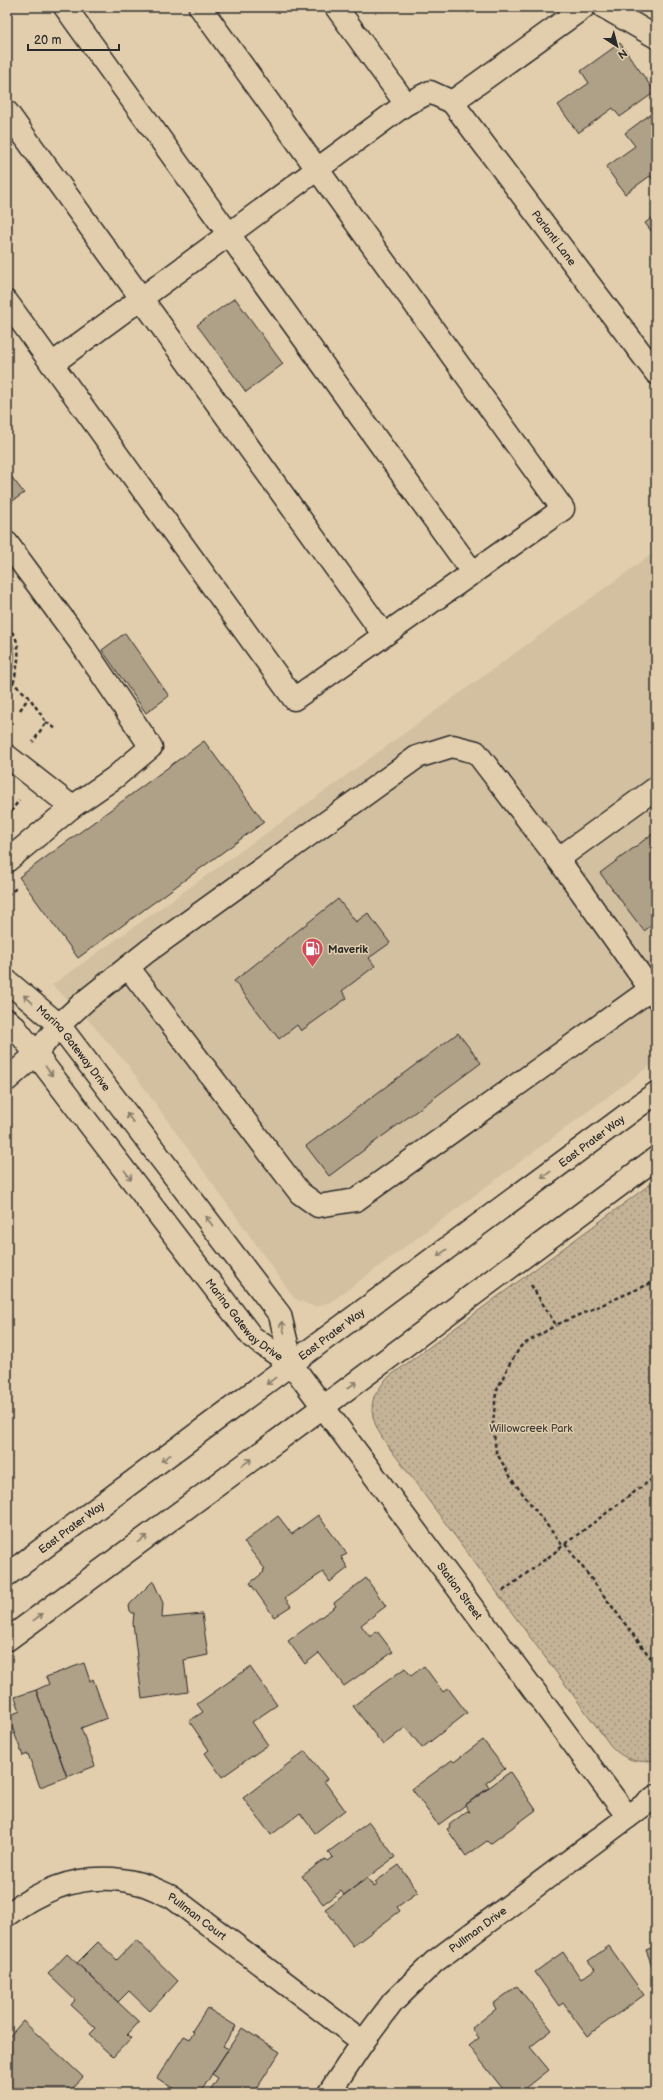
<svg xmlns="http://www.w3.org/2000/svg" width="663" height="2100" font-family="'Balsamiq Sans',sans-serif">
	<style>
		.built { fill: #d3c0a1 }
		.park { fill: url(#park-dots); stroke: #786f61 }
		.building { fill: #afa088; stroke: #2b2b2b }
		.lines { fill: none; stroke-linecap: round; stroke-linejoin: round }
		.minor-casing { stroke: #2b2b2b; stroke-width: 25 }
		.major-casing { stroke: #2b2b2b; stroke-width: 25 }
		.path { stroke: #2b2b2b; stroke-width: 2.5; stroke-dasharray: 4 3; stroke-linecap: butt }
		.minor { stroke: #e2ceac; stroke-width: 22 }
		.major { stroke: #e2ceac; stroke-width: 22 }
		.oneway { stroke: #867c6c }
		.labels { text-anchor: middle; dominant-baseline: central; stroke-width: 3; stroke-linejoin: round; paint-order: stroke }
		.street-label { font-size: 11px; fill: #2b2b2b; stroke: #e2ceac }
		.poi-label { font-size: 11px; font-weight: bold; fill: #2b2b2b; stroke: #e2ceac; text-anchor: start }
		.park-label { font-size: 11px; fill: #423f3b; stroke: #e2ceac }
	</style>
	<defs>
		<pattern id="park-dots" width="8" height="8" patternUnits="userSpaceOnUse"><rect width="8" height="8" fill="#c4b397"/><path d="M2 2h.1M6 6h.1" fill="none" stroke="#9f927b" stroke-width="1.8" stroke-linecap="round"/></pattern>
	</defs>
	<rect width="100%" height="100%" fill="#e2ceac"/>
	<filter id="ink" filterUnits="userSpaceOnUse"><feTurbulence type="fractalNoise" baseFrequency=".025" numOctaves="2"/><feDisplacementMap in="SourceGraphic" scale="8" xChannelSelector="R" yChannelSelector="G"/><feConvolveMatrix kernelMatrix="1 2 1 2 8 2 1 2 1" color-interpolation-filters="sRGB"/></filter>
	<g filter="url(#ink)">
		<path class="built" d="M656,551V1061L331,1302L315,1307L295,1299L127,1064L82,1013L52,985L286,819Z"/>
		<path class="park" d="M7,634C17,646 16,658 12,672L7,674Z
			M656,1180V1759C638,1765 623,1759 611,1746L403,1466C390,1447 365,1423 374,1397C377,1391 382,1385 386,1379Z"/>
		<path class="building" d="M464,7H476L468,13Z
			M620,43L655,92L620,117L613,108L578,133L558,105L589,83L581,71Z
			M656,110V184L650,176L625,194L606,167L635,146L625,133Z
			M656,215V235L655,236L645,223Z
			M235,298L283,364L246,392L197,325Z
			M7,471L24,493L7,505Z
			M125,633L169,696L146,713L102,650Z
			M204,741L264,822L78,958L19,877Z
			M655,832L656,922L644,931L600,873Z
			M338,899L356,922L368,913L390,943L369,958L375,966L342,991L347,998L301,1031L297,1025L279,1039L234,981Z
			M458,1033L481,1063L329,1176L306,1146Z
			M318,1515L347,1554L341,1557L348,1568L330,1582L323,1572L285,1598L291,1606L274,1617L250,1583L264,1572L263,1570L265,1569L244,1542L278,1516L292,1534Z
			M366,1578L386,1606L361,1625L370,1637L377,1631L393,1652L344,1686L319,1653L305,1664L288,1641L336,1606L334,1603Z
			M153,1581L163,1603L162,1618L202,1614L208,1655L184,1660L188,1692L142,1699L133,1623L134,1613H131L129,1607L130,1604Z
			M84,1663L90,1681L93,1679L107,1718L81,1728L95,1766L67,1777L36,1690L49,1684L46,1677Z
			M424,1666L443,1692L448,1688L467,1713L422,1748L406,1727L383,1745L353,1706L405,1668L411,1676Z
			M250,1667L277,1705L252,1722L268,1745L222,1777L205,1753L209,1750L189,1721L203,1712L197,1704Z
			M36,1690L67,1777L40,1787L28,1754L23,1756L8,1716L20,1711L15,1697Z
			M483,1740L505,1769L486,1783L489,1788L438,1825L412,1789L452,1760L454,1762Z
			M305,1751L327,1779L324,1781L345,1810L315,1833L300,1813L271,1835L243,1798Z
			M510,1772L536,1810L490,1844L487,1841L466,1856L447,1829L450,1827L449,1825L467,1811L470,1812L465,1805Z
			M369,1822L395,1857L344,1895L341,1891L323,1904L302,1876L325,1859L327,1861L333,1857L328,1852Z
			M399,1865L418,1892L397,1907L400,1911L353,1946L325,1909L367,1878L374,1887L377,1885L375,1882Z
			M136,1940L178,1981L150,2011L129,1991L118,2002L77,1963L98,1942L117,1960Z
			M609,1946L644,1995L587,2036L563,2003L559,2006L535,1972L563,1952L581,1979L595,1969L588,1961Z
			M656,1946V1976L646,1950Z
			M67,1954L139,2022L127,2035L131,2038L113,2057L89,2035L96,2028L71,2005L75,2000L48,1974Z
			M517,1986L552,2030L530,2047L549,2070L520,2093H506L469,2046L479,2038L472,2028L496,2009L493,2004Z
			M207,2008L236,2026L223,2046L228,2049L200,2093H180L157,2078L184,2036L190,2039L194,2032L192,2031Z
			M23,2021L83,2077L68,2093H7V2039Z
			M242,2028L280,2052L254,2093H208L218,2078L212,2074Z"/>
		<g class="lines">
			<defs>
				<g id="minor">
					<path d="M65,7L473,573"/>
					<path d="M604,7L656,37"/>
					<path d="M452,102L584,7"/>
					<path id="s1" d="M406,104L430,92L452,102L656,373"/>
					<path d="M7,112L384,635"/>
					<path d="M7,302L294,699L563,509L200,7"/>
					<path d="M52,364L406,104L336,7"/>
					<path d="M7,543L80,642L151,747L114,778L72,807L7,861"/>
					<path d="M7,756L72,807"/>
					<path d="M656,788L558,859L656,997"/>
					<path d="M128,967L300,1193L318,1206L356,1200L651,989"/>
					<path id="s2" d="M7,981L59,1025L280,1315L292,1365"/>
					<path id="s3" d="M7,1020L15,1027L252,1337L292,1365L628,1817"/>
					<path d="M7,1080L36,1054L59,1025L85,1001L148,951L417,757L452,746L476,752L558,859"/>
					<path id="s4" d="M7,1915C47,1885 92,1870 141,1884C152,1887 162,1893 172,1897L363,2042"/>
					<path id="s5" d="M329,2093L363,2042L393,2002L434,1962L656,1796"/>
				</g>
				<g id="major">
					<path id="s6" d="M7,1575L656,1093"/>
					<path d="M7,1640L323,1407L656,1158"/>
				</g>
			</defs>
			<use href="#minor" class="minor-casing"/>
			<use href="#major" class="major-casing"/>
			<path class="path" d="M7,627C24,641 18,662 14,681
				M7,678L14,681L13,683L29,697L46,722L33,742
				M20,710L29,697
				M46,722L56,729
				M7,818L19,800
				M7,895L18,887
				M531,1285L556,1325L656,1281
				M565,1544L650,1657L656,1653
				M565,1544L656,1476
				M503,1591L563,1546L513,1481L496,1452L493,1424L496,1392L509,1365L521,1346L556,1325"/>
			<use href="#minor" class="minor"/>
			<use href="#major" class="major"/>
		</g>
		<defs><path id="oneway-shaft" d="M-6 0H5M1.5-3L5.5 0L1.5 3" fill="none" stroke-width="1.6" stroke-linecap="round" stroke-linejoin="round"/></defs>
		<g class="oneway">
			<use href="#oneway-shaft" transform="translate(28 999) rotate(-139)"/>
			<use href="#oneway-shaft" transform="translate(49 1071) rotate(53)"/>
			<use href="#oneway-shaft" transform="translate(130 1118) rotate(-127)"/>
			<use href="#oneway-shaft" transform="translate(128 1175) rotate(52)"/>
			<use href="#oneway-shaft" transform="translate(546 1175) rotate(143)"/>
			<use href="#oneway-shaft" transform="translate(209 1221) rotate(-127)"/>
			<use href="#oneway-shaft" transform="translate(442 1253) rotate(143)"/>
			<use href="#oneway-shaft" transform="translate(283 1327) rotate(-103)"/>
			<use href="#oneway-shaft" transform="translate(271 1381) rotate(143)"/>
			<use href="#oneway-shaft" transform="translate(352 1385) rotate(-37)"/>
			<use href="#oneway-shaft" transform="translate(166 1458) rotate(144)"/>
			<use href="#oneway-shaft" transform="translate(247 1462) rotate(-36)"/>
			<use href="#oneway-shaft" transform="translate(143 1539) rotate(-37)"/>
			<use href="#oneway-shaft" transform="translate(38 1617) rotate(-37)"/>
		</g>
	</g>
	<defs>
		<symbol id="fuel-pin" viewBox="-11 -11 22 30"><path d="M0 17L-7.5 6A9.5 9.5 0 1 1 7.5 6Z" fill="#d1495b" stroke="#e2ceac"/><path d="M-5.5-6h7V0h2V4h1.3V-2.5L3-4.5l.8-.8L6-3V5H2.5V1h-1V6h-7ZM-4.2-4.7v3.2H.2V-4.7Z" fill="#fff"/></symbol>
	</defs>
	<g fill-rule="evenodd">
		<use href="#fuel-pin" x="300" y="936" width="25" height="34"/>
	</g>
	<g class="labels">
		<g class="street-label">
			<text stroke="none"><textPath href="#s1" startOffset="221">Parlanti Lane</textPath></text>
			<text stroke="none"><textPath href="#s2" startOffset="95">Marina Gateway Drive</textPath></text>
			<text stroke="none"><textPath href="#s6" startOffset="728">East Prater Way</textPath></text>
			<text stroke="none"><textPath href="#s3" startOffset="383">Marina Gateway Drive</textPath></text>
			<text stroke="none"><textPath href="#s6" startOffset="404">East Prater Way</textPath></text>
			<text stroke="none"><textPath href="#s6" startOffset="80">East Prater Way</textPath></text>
			<text stroke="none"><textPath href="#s3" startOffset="731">Station Street</textPath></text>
			<text stroke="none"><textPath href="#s4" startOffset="208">Pullman Court</textPath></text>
			<text stroke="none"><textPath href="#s5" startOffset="223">Pullman Drive</textPath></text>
		</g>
		<g class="poi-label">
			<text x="328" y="949">Maverik</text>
		</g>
		<g class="park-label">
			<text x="531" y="1428">Willowcreek Park</text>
		</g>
	</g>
	<rect width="663" height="2100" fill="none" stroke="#e2ceac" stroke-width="24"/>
	<rect x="12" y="12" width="639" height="2076" fill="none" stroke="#2b2b2b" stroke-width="1.5" filter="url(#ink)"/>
	<g transform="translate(617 46) rotate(144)" stroke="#e2ceac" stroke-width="3" paint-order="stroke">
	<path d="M0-3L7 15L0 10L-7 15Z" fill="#2b2b2b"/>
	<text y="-6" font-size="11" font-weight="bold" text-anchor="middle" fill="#2b2b2b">N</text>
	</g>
	<path d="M28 44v6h91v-6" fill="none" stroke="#2b2b2b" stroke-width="2"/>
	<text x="34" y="44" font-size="12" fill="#2b2b2b" stroke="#e2ceac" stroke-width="3" paint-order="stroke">20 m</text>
</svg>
